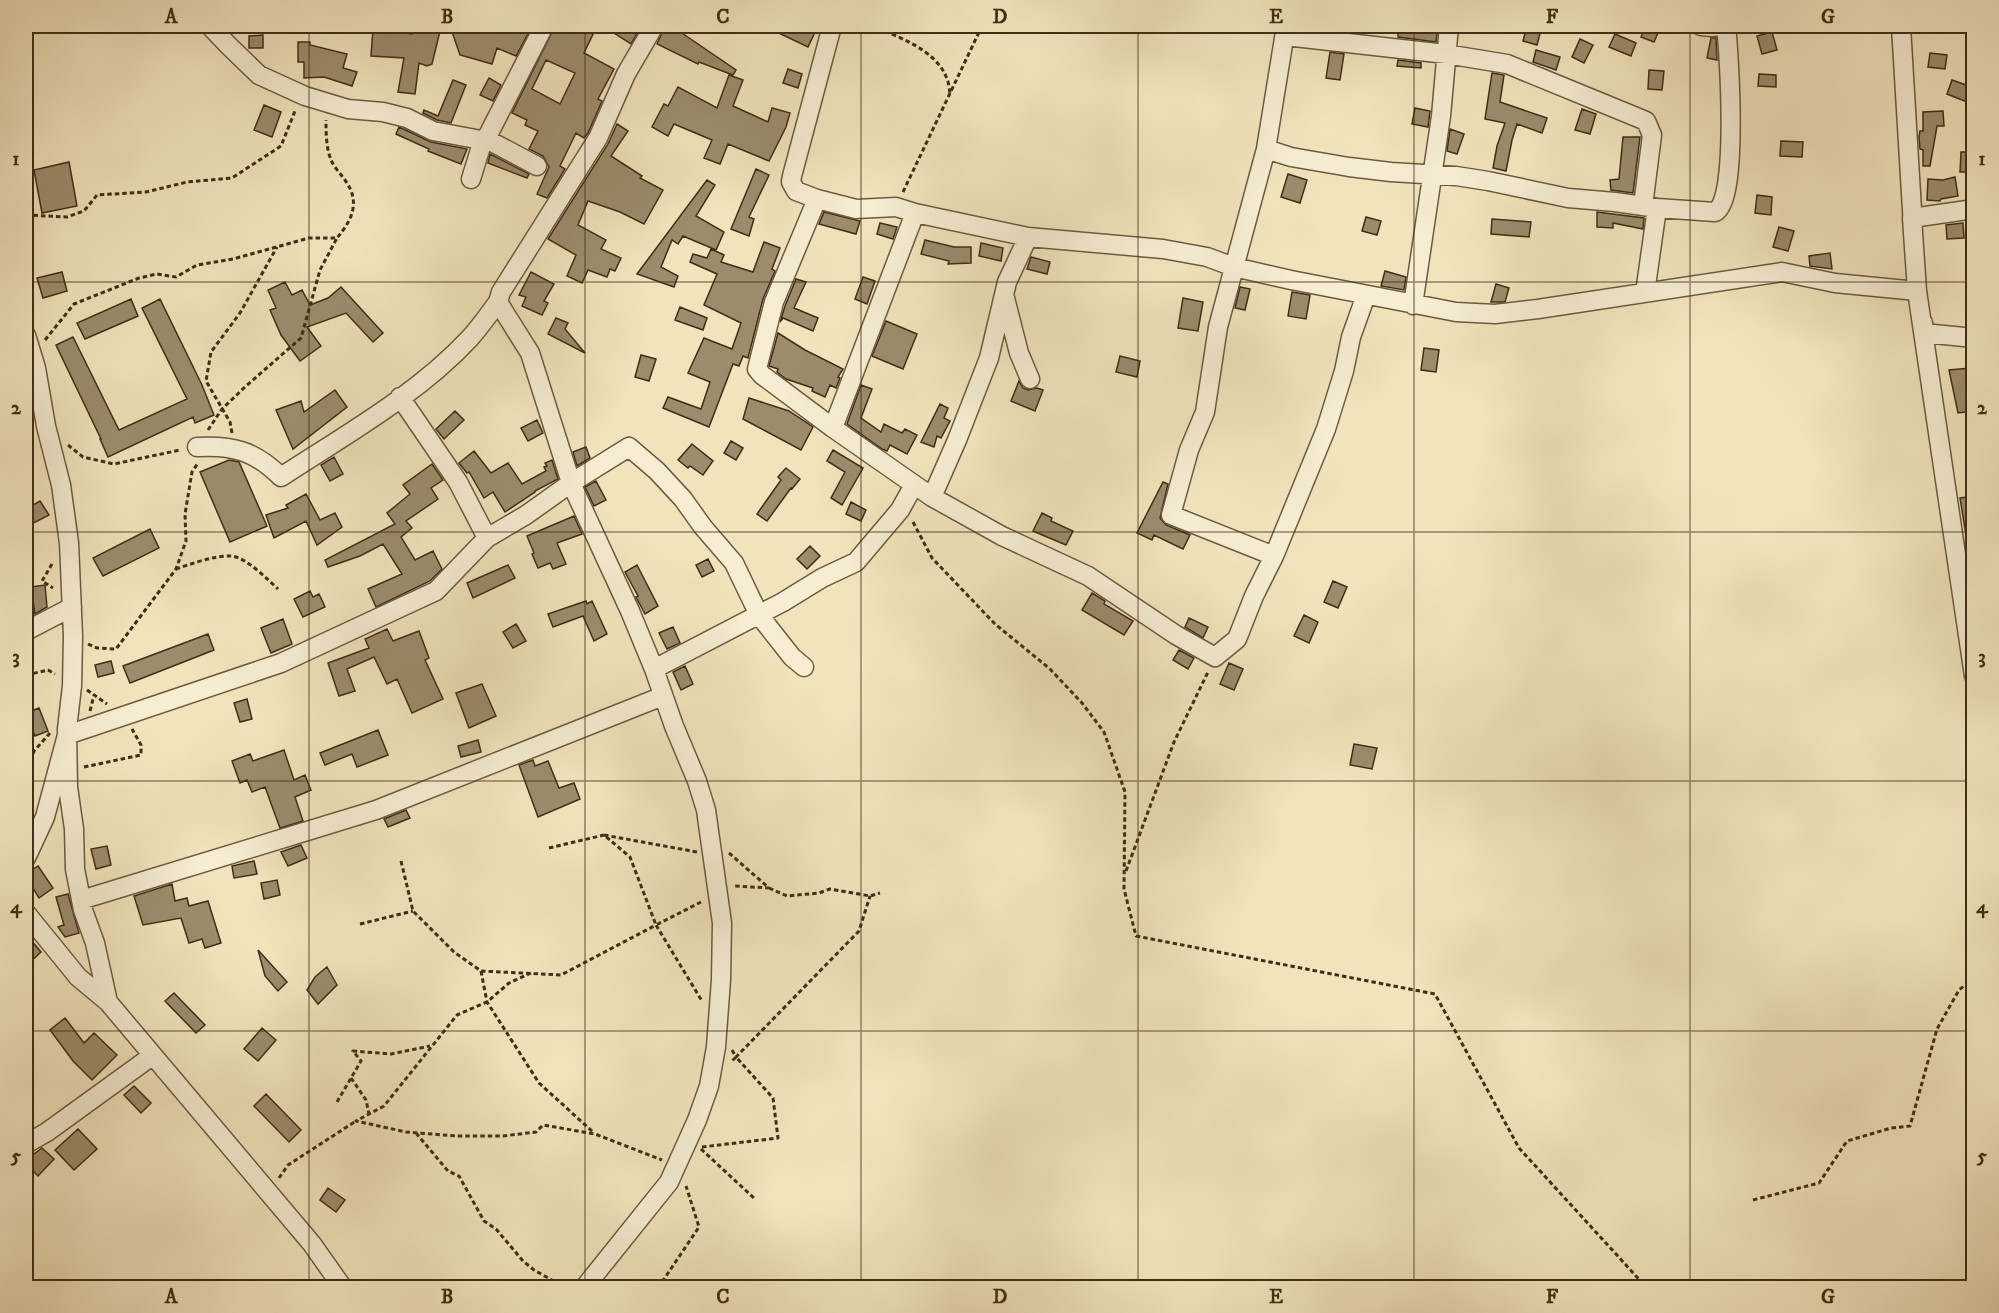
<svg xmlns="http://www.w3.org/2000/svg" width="1999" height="1313" font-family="'IM FELL DW Pica',serif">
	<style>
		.building { fill: #9c8c6c; stroke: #402d16; stroke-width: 1.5; fill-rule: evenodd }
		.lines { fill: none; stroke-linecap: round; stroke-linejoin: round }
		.street-casing { stroke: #6c5b40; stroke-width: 21 }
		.path { stroke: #402d16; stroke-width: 3; stroke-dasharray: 4.5 3; stroke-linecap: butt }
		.street { stroke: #f6edd3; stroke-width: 18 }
		.grid { fill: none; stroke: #402d16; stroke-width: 1.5; stroke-opacity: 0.55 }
		.neatline { fill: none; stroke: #402d16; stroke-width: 2 }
		.grid-label { font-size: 20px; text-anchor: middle; font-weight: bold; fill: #402d16 }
	</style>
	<rect width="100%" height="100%" fill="#f1e4bc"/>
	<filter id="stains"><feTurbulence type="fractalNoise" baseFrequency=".00333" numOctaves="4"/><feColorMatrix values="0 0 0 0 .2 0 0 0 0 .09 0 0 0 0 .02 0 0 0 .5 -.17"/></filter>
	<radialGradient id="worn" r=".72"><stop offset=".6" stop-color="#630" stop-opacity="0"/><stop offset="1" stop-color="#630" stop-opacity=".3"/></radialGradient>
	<path class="building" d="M414,26L440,31L432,64L427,66L419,63L415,94L398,92L404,58L371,56L373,29L412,34Z
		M450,26H532L516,56L497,48L492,64L460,55Z
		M555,26H597L584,53L614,69L598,99L602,101L588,133L584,138L576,133L560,166L565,169L547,198L537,194L549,167L543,156L529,149L538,131L525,125L527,120L512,113ZM546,60L575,73L560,104L532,89Z
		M603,26H641L631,44Z
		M665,26H677L676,29L736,70L733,75L699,62L698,64L657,44Z
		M764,26H818L808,47Z
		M1527,26H1542L1537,45L1523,41Z
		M1646,26H1661L1654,42L1641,37Z
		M1398,29L1437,32L1436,42L1398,37Z
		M1772,32L1777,50L1762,54L1757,36Z
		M1615,34L1636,43L1631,56L1609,47Z
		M263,35V48H249V36Z
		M1711,38H1716L1717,60L1707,58Z
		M1580,39L1593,45L1584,63L1572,57Z
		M298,42H310V45L347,54L343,68L357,72L352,86L324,77L304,78V62H298Z
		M1536,50L1560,57L1556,70L1533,62Z
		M1330,52L1344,54L1340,80L1326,78Z
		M1930,53L1947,55L1945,69L1928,67Z
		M1398,60L1421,63V68L1397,66Z
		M788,69L802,74L798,88L783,83Z
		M1649,70L1664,71L1662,90L1648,89Z
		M1492,73L1504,75L1500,102L1547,118L1542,133L1517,124L1512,140L1506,171L1493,168L1497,146L1505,123L1485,119Z
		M1759,74L1776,75V87L1758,86Z
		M729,75L743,80L733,106L768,122L772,108L790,113L786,127L769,161L728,144L720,164L704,158L712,140L674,124L668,136L652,127L664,104L668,106L678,87L717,108Z
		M489,78L501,85L493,101L480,95Z
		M453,80L466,85L451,123L437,120L423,113L424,110L438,116Z
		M1952,80L1972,87L1967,102L1947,94Z
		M264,105L281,112L272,137L254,130Z
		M1415,108L1430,111L1428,127L1412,124Z
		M1582,109L1596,114L1590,134L1575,130Z
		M1943,111L1944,126H1937L1930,166H1923V150L1920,149L1919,137L1920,131H1923V112Z
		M617,124L628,131L611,156L642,176L640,178L663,190L644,224L620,212L588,201L578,225L606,240L601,249L621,258L615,271L610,269L607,277L588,270L582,283L567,276L576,255L548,239L608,144Z
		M399,127L431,142L467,149L461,164L428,151L429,149L396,134Z
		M1450,129L1464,134L1457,154L1447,151Z
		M1623,137H1640L1633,193L1611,190L1610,180L1619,179Z
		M1781,141L1803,142L1802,157L1780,156Z
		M1961,152H1974V172H1960Z
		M490,154L529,174L527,178L488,163Z
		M69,162L77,206L42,213L34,170Z
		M756,169L769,175L749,217L754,219L749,236L731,229Z
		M1288,174L1307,180L1300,203L1281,197Z
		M1955,177L1958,196L1941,199L1940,201L1927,200L1928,179L1943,180Z
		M707,180L715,185L696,216L724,232L716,250L683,236L678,244L672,240L661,267L678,276L674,287L637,274Z
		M1757,195L1772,197L1771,215L1755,213Z
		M824,212L860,221L856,234L819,224Z
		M1597,212L1644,218L1643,229L1613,223V228L1597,227Z
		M1366,217L1381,221L1377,235L1362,231Z
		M1492,219L1531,222L1529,237L1491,234Z
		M880,223L897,227L893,239L877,234Z
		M1963,223L1964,238L1947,239L1946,225Z
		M1779,227L1794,231L1788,251L1773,247Z
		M925,240L954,247H971V263L948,264L949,261L921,254Z
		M764,242L780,248L772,269L775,271L763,299L748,358L743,356L739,366L733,364L709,427L663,408L668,397L701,409L710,382L688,373L704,338L732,349L741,323L704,305L717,274L690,262L693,254L707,258L711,249L724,255L721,262L753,272Z
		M981,243L1003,248L1001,261L979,256Z
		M1830,253L1832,269L1810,266L1809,256Z
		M1031,257L1050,262L1047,274L1027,269Z
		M1385,271L1406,277L1404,290L1381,286Z
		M62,272L67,291L43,298L37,278Z
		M531,272L554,284L544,301L548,303L542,315L522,306L526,297L519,295Z
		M863,277L875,281L867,304L855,299Z
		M796,279L806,282L794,308L818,318L813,331L783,318L780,322L785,306Z
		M285,282L292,295L302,290L310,305L328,298L341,287L383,333L373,342L346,313L307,327L321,346L300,361L281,335L270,310L276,308L268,290Z
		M1496,284L1509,288L1505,302H1491Z
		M1240,287L1250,289L1245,310L1235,308Z
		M1292,292L1310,295L1306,319L1288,316Z
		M1183,298L1203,302L1198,331L1178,328Z
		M131,299L138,316L85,339L77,323Z
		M160,299L202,385L214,415L195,423L193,417L108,457L100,439H101L56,345L73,337L119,430L187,399L142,308Z
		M680,307L707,318L703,330L675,320Z
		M556,318L568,323L565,329L585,353L548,334Z
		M886,321L917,334L903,369L872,356Z
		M778,333L805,350L843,369L838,377L840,378L836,388L830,385L825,397L812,391L813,388L786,379L777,372L778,369L769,366Z
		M1424,348L1439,350L1436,372L1421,370Z
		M641,355L656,359L649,381L635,377Z
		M1120,356L1140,361L1137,377L1116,372Z
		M1970,368L1972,383H1967L1973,411L1958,413L1949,370Z
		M1019,381L1023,388L1028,390L1037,388L1043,390L1035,411L1011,401Z
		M861,385L872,389L861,418L881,432L884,424L902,433L905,429L917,435L907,454L890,445L887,451L882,449L847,424Z
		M335,390L347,407L293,449L276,410L301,401L304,412Z
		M749,398L789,411L813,427L801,450L743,419Z
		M940,404L948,408L944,418L950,421L941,438L937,436L934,447L921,442Z
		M455,411L464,420L444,439L436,429Z
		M537,420L543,433L528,441L521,428Z
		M731,441L743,448L736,460L724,453Z
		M692,444L713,461L703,475L690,466L688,468L678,460Z
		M586,447L590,458L577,466L573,452Z
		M833,450L863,468L842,505L831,498L845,472L827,461Z
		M474,451L491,473L508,463L522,484L546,471L544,467L547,466L545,463L552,460L558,479L535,491V492L505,512L493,492L484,498L469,472L467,473L459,463Z
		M334,457L343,474L330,481L321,465Z
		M229,460L239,462L267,526L230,542L200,472Z
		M432,464L443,480L431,488L438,499L406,521L412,528L401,537L415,560L433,551L442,569L430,581L376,607L368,589L402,574L383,544L360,556L328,567L325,560L395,524L387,513L410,494L403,485Z
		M786,468L800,479L792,489L791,488L767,521L757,514L781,480L778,477Z
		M596,481L606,500L594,506L585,487Z
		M1163,482L1168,484L1160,518L1166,525L1190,535L1183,549L1154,535L1152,540L1137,533Z
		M306,494L320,520L335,513L342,527L317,545L306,521L274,538L266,515L288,508L286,505Z
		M1974,496V535H1966L1960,498Z
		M40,501L49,515L26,527V509Z
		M851,502L866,510L861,521L846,514Z
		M1042,513L1052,518L1051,521L1073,531L1066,545L1033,531Z
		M574,516L582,534L557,543L566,564L553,569L550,563L538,568L532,554L534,553L527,536Z
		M150,529L159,548L103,576L93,558Z
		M810,546L820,556L807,569L797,559Z
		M708,559L714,571L702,577L696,565Z
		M508,565L515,578L473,598L467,583Z
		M637,565L658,606L645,614L636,597L638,596L625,572Z
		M1333,581L1347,587L1338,608L1324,602Z
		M45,585L47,607L35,614L31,587Z
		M310,591L313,597L319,594L325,607L303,617L294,599Z
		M1092,593L1105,601L1104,604L1133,621L1124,635L1082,610Z
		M586,601L587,604L592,601L607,634L594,641L583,616L553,627L548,614Z
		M1304,615L1318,622L1309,643L1294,636Z
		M1189,618L1208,627L1203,638L1185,627Z
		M283,619L292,644L271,653L261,628Z
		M516,624L526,641L513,648L503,632Z
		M673,627L680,643L667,649L659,633Z
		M387,629L393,641L419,631L429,658L425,660L443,699L412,713L397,679L387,684L374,657L347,669L355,691L339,696L328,663L369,648L365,639Z
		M208,634L214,650L130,683L123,666Z
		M1179,650L1194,658L1188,669L1173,660Z
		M111,661L114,673L98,677L95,665Z
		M1229,663L1243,669L1234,690L1220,684Z
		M685,666L693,684L681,690L673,672Z
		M482,684L496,716L469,728L456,693Z
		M247,699L252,719L240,722L234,703Z
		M39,708L48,731L35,736L26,713Z
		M378,730L388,755L357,767L352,754L325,765L320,753Z
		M478,740L481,752L461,757L458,746Z
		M1354,744L1377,748L1372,769L1350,765Z
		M284,750L294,780L305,775L311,790L295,797L303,821L280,828L265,787L252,792L247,780L240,783L232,761L250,754L253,761Z
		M533,760L535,766L548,761L559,788L574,783L580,799L538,817L519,765Z
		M406,810L410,818L388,827L384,819Z
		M301,845L307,858L288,866L281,852Z
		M107,846L111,865L96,869L91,849Z
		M254,861L257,874L234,878L232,866Z
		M38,866L53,888L39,898L26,877V874Z
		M277,880L280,895L264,899L261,883Z
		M172,884L175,901L187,898L189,906L208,901L221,943L205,948L202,939L189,943L181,918L143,925L134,896Z
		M68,894L79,933L65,937L58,927L64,925L56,897Z
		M26,934L41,952L26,966Z
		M258,950L287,982L278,991L265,976Z
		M327,967L337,985L318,1004L307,990L315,977Z
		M174,993L205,1025L196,1033L165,1001Z
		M65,1018L84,1043L94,1033L117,1055L92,1080L73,1061L50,1030Z
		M262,1028L276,1040L258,1061L244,1049Z
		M134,1086L151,1103L141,1113L124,1095Z
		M266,1094L301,1130L289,1142L254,1106Z
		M78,1129L97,1149L74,1170L55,1150Z
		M42,1148L54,1159L38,1176L26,1164V1160Z
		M328,1188L345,1200L336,1212L320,1200Z"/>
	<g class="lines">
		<defs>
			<path id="street" d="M210,26L228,45L259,75L305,96L348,109L383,112L407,118L433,131L492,142L537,166
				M832,26L792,176L791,182L796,191L817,199L856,209L896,207L915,213L1028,237L1163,249L1207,257L1234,267L1291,280L1456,312L1495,314L1538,309L1782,272L1835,283L1917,291L1912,218L1974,209
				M1701,26L1712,27L1721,26
				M1901,26L1913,227
				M1285,36L1446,54L1507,64L1646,121L1652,135L1643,206
				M1266,149L1291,157L1349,167L1391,172L1456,176L1488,181L1568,198L1615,202L1657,208
				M471,179L483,140L487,137L544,26
				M817,199L774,302L757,369L762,375L833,428L932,497L1002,536L1088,576L1176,635L1215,657L1237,639L1254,596L1274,556L1326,429L1344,371L1351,337L1366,295
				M1917,291L1974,676
				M1645,293L1657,208L1715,212C1739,202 1729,52 1726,26
				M1005,298L1019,353L1030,379
				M1413,305L1441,116L1449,26
				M1923,323L1924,333L1974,338
				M26,335L36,368L46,426L61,485L69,543L73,636L72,686L67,729L68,787L74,829L75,869L83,910L95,943L108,1002
				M400,397L458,482L487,538
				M833,428L915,213
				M197,447C233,445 255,451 281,477C345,435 417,395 470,338C480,327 489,314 498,302
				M932,497L957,440L989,358L1007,282L1028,237
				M1274,556L1171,515L1189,450L1205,412L1218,327L1266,149L1286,26
				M26,631L72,607
				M654,669L783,602L822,578L856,562L900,510L914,485
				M26,858L45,817L67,735L281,663L436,591L487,538L526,515L571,483L629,447L657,471L683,499L703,527L734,563L759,615L792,657L804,667
				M81,900L376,810L663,696
				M26,913L78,977L108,1002L312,1244L343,1288
				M26,1144L47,1132L152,1056
				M584,1288L669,1182L697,1120L709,1086L716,1047L721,980L722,923L706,810L697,781L674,726L654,669L630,611L571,483L530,353L498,302L501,292L598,138L626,74L654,26"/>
		</defs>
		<use href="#street" class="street-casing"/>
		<path class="path" d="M871,26C897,36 937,50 947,79C949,83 949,89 950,93
			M903,192L982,26
			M26,215L67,217L84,211L97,195L146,192L187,182L232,178L281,146L295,111
			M45,340L74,304L139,278L157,274L176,277L197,265L233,259L309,238H337C352,220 361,202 345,180C340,173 332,165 330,157C326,145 326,132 326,120
			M208,430L222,409L246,386L301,338L320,270L337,238
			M232,433L230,422L206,381L211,352L240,313L277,247
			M26,444L33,437
			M68,445L83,457L114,464L180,450
			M913,522L932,558L995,624L1050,669L1082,703L1104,732L1125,792L1124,889L1136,936L1435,994L1519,1148L1647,1288
			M52,564L42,581L53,588
			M176,569C191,564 215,555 231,556C246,557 267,579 278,589
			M88,644L97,648L116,649L176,569L186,541L185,514L192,472L198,463
			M26,675L48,670L55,674
			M87,690L107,704
			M90,711L94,695
			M84,767L141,755V745L132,729
			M26,775L34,751L50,733
			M549,848L604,835
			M697,852L604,835L630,857L656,925L701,902
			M729,853L769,888L734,886
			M401,861L413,911L454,952L481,971L561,975L656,925L702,1001
			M1126,871L1174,742L1208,672
			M769,888L787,896L819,893L830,889L870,896L880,893
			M360,924L413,911
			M481,971L487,1002L539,1083L593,1132
			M531,973L509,983L487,1002L457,1015L384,1106L356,1121L406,1132L457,1136H503L536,1132L543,1125L595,1134L662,1160
			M732,1050L736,1057L859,931L870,896
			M351,1078L366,1100L369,1114
			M337,1102L361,1061L353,1051L391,1054L430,1046
			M416,1133L448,1171L459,1176L484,1221L496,1229L523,1261L534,1270L566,1288
			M702,1147L778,1138L773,1098L736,1057L731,1062
			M701,1149L755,1199
			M279,1178L288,1165L356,1121
			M1753,1200L1819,1183L1847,1141L1891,1128L1910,1126L1937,1029L1959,990L1974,978
			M658,1288L699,1227L686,1186"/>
		<use href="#street" class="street"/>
	</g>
	<path class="grid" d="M309,26V1288M585,26V1288M861,26V1288M1138,26V1288M1414,26V1288M1690,26V1288M26,282H1974M26,532H1974M26,781H1974M26,1031H1974"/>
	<rect width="1999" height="1313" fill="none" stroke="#f1e4bc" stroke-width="66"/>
	<rect x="33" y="33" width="1933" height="1247" class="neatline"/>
	<g class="grid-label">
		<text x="171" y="23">A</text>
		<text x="447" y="23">B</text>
		<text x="723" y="23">C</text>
		<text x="1000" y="23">D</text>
		<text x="1276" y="23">E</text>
		<text x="1552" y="23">F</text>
		<text x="1828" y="23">G</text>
		<text x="16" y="165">1</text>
		<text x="1982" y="165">1</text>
		<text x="16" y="414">2</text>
		<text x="1982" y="414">2</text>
		<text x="16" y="663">3</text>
		<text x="1982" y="663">3</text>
		<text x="16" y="913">4</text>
		<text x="1982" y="913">4</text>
		<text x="16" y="1162">5</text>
		<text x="1982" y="1162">5</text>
		<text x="171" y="1303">A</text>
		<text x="447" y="1303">B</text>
		<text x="723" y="1303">C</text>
		<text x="1000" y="1303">D</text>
		<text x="1276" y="1303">E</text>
		<text x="1552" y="1303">F</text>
		<text x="1828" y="1303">G</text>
	</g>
	<rect width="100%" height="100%" filter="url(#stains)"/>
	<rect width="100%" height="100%" fill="url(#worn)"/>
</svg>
